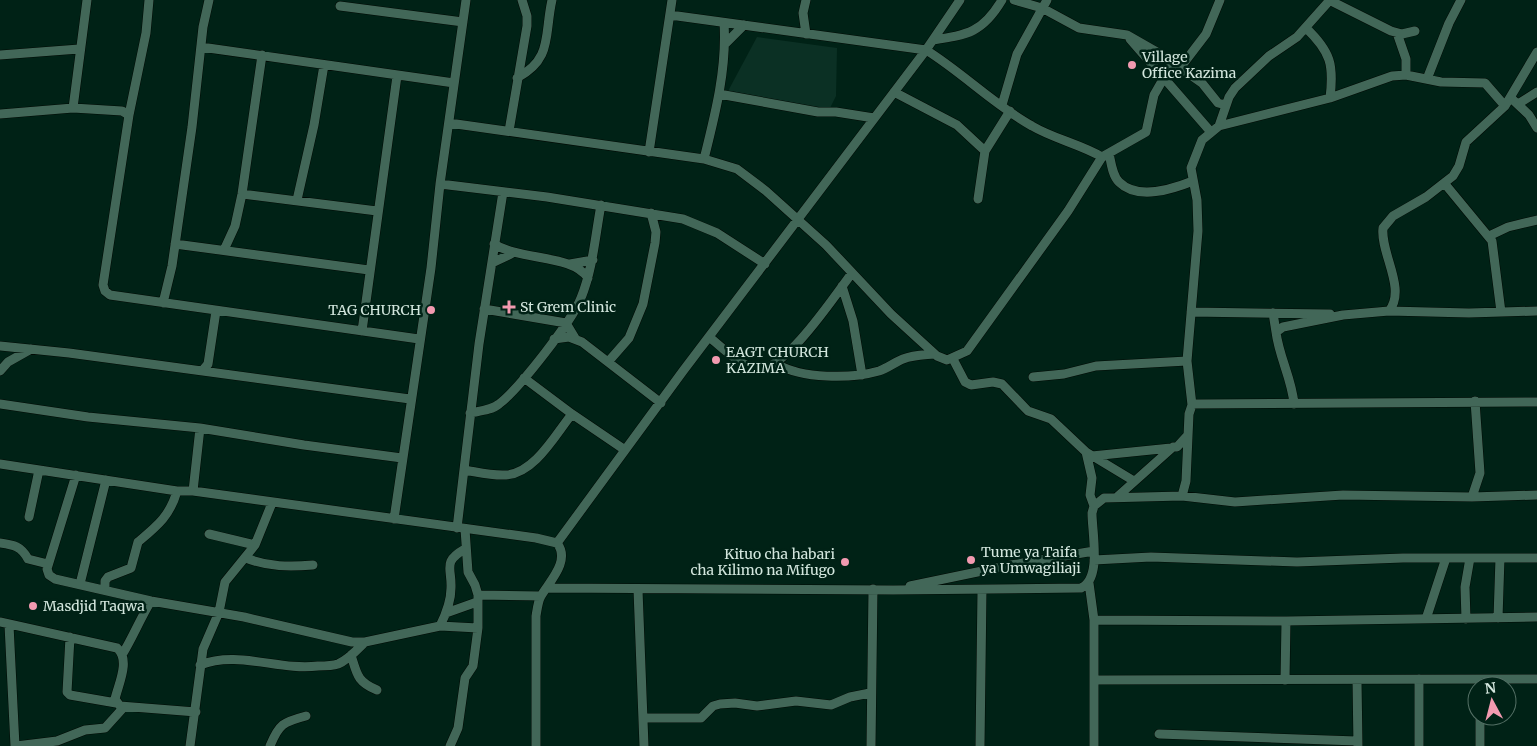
<svg xmlns="http://www.w3.org/2000/svg" width="1537" height="746" font-family="Merriweather,serif">
	<style>
		.built { fill: #0b3024 }
		.lines { fill: none; stroke-linecap: round; stroke-linejoin: round }
		.minor-casing { stroke: #000a04; stroke-width: 10 }
		.minor { stroke: #426758; stroke-width: 9 }
		.poi-dot { fill: #f29ab0; stroke: #002216; stroke-width: 2 }
		.labels { text-anchor: middle; dominant-baseline: central; stroke-width: 5; stroke-linejoin: round; paint-order: stroke }
		.poi-label { font-size: 14px; fill: #d3e7de; stroke: #002216; text-anchor: start }
	</style>
	<rect width="100%" height="100%" fill="#002216"/>
	<path class="built" d="M757,37L837,48L836,96L829,110L727,93Z"/>
	<g class="lines">
		<defs>
			<path id="minor" d="M806,0L803,13L806,34
				M1014,0L1042,8L1079,28L1127,35L1162,55L1202,83L1218,103L1226,105
				M1329,0L1391,31L1402,34L1415,31
				M340,6L463,22
				M670,15L926,50C963,73 994,105 1032,126C1054,139 1080,144 1102,157
				M1306,28C1331,52 1334,65 1330,98
				M1397,33L1406,59V75
				M1130,39L1210,131
				M933,40C968,35 983,32 1002,0
				M725,44L744,25
				M201,47L454,83
				M0,55L79,49
				M1180,68L1206,34L1220,0
				M517,78C553,59 544,35 552,0
				M1427,79L1449,23L1461,0
				M894,92L957,125L985,151
				M719,94L818,112H836L874,118
				M1511,98L1529,115L1537,128
				M1518,104L1537,92
				M1002,105L1017,54L1047,0
				M73,108L87,0
				M0,114L73,108L122,111L129,115L103,285L105,291L110,295L419,339
				M129,115L146,33L149,0
				M449,123L704,159L737,169L766,191L826,245L891,314L937,356L947,360L967,351L1068,211L1102,157L1146,132L1154,95L1173,62
				M1219,126L1229,97L1235,88L1269,56L1297,37L1330,0
				M509,131L527,26V16L522,0
				M649,152L672,0
				M1109,153C1111,162 1112,175 1119,182C1138,201 1173,189 1193,181
				M704,159C715,115 727,69 724,23
				M440,184L547,197L683,219L717,233L765,264
				M1445,184L1492,241L1501,312
				M242,194L377,211
				M978,199L985,151L1010,111
				M297,200L314,125L324,65
				M1489,236L1508,227L1537,220
				M175,244L369,270
				M494,244C521,261 572,254 588,278
				M224,250L235,226L242,194L262,55
				M492,263L511,254
				M570,264L593,260
				M842,286L853,321L862,375
				M163,303L172,266L192,127L203,27L209,0
				M484,309L566,323L575,338
				M1389,311C1407,289 1380,253 1383,228L1393,216L1426,197L1453,176L1459,166L1466,142L1505,106L1537,52
				M1191,312L1330,314
				M1273,313L1276,332
				M362,331L397,76
				M709,337C722,347 740,366 757,369C784,373 836,294 852,273
				M554,339L569,337L582,342L661,403
				M0,346L69,353L410,399
				M953,359L965,382L971,385L993,382L1002,384L1028,411L1051,419L1086,452L1134,481
				M608,362L629,338L643,304L655,243L656,232L651,213
				M777,364C802,379 851,379 879,371C888,368 895,362 903,359C913,355 924,355 934,354
				M203,370L208,364L216,311
				M0,371L8,362L31,349
				M1033,377L1064,374L1096,366L1187,361
				M524,378L572,414L625,450
				M0,404L88,417L200,428L304,445L402,458
				M1294,404C1292,379 1279,357 1276,332L1283,327L1343,315L1389,311L1469,313L1537,311
				M1192,405L1187,361L1198,231L1197,200L1191,168L1202,140L1219,126L1330,98L1392,76L1406,75L1441,82L1485,83L1505,106
				M470,413C480,411 492,410 499,404C519,389 572,321 581,298C593,268 595,237 601,205
				M1086,452L1092,478L1090,495L1094,506
				M1092,456L1171,448
				M0,464L177,491H193L536,538L557,543C571,561 549,582 541,596C538,601 537,610 536,616V746
				M464,470C477,472 492,476 506,475C535,473 555,435 572,414
				M76,475L47,569L49,575L55,579L151,601L244,617L352,642H365L440,626L478,628
				M193,491L200,428
				M1182,496L1186,481L1189,414L1192,405L1195,404L1537,402
				M1117,497L1173,447H1177L1187,436
				M1472,497L1480,473L1475,401
				M29,517L39,470
				M394,519L431,268L440,184L466,0
				M457,528L479,344L503,192
				M209,534L255,545
				M0,543C14,545 21,546 28,559L48,564
				M557,543L683,371L926,50L960,0
				M246,558C268,567 290,567 313,565
				M1094,560L1151,557L1297,562L1403,558H1537
				M1089,583L1094,620V746
				M80,584L106,480
				M910,586L1011,565L1094,551
				M548,588L893,590L1081,588C1102,579 1092,533 1092,513L1094,506L1104,498L1182,496L1235,502L1343,495L1472,497L1537,495
				M105,589V581L108,577L131,568L138,542C157,526 170,516 177,491
				M638,590L644,746
				M478,595L541,596
				M446,613L477,602
				M1498,618L1500,558
				M1426,619L1446,558
				M1466,619L1465,587L1470,558
				M1094,620L1286,621L1537,617
				M0,622L117,648C131,660 118,685 115,699L120,706L196,712
				M9,625L15,746
				M440,626C446,614 451,601 451,588C452,568 442,562 465,549
				M70,637L67,692L70,695L116,703
				M122,655C133,637 140,619 151,601
				M351,655C357,674 357,682 377,690
				M200,665C238,650 279,671 318,666C324,666 332,666 338,664C348,660 357,650 365,642
				M1419,679V746
				M1095,680L1537,679
				M1285,680L1286,621
				M1357,680L1358,746
				M1480,716V746
				M643,718H701L713,706L720,704L735,703L757,706L796,701L831,705L850,697L870,693
				M1159,734L1357,741
				M16,746L57,741L85,730L105,728L124,707
				M190,746L203,649L219,612L225,582L255,545L272,503
				M270,746C279,724 283,722 306,716
				M450,746L458,728L465,678L473,666L478,628V595L475,585L468,572L465,529
				M871,746L873,589
				M980,746L982,590"/>
		</defs>
		<use href="#minor" class="minor-casing"/>
		<use href="#minor" class="minor"/>
	</g>
	<g class="poi-dot">
		<circle cx="1132" cy="65" r="5"/>
		<path d="M506.5 299.5h5v5h5v5h-5v5h-5v-5h-5v-5h5z"/>
		<circle cx="431" cy="310" r="5"/>
		<circle cx="716" cy="360" r="5"/>
		<circle cx="971" cy="560" r="5"/>
		<circle cx="845" cy="562" r="5"/>
		<circle cx="33" cy="606" r="5"/>
	</g>
	<g class="labels">
		<g class="poi-label">
			<text x="1142" y="57">Village<tspan x="1142" dy="16">Office Kazima</tspan></text>
			<text x="520" y="307">St Grem Clinic</text>
			<text x="421" y="310" text-anchor="end">TAG CHURCH</text>
			<text x="726" y="352">EAGT CHURCH<tspan x="726" dy="16">KAZIMA</tspan></text>
			<text x="981" y="552">Tume ya Taifa<tspan x="981" dy="16">ya Umwagiliaji</tspan></text>
			<text x="835" y="554" text-anchor="end">Kituo cha habari<tspan x="835" dy="16">cha Kilimo na Mifugo</tspan></text>
			<text x="43" y="606">Masdjid Taqwa</text>
		</g>
	</g>
	<g transform="translate(1492 701) rotate(353)"><circle r="24" fill="#002216" stroke="#547166"/>
	<path d="M0-4L9 19L0 12L-9 19Z" fill="#f29ab0"/>
	<text y="-8" font-size="14" font-weight="bold" text-anchor="middle" fill="#d3e7de">N</text>
	</g>
</svg>
